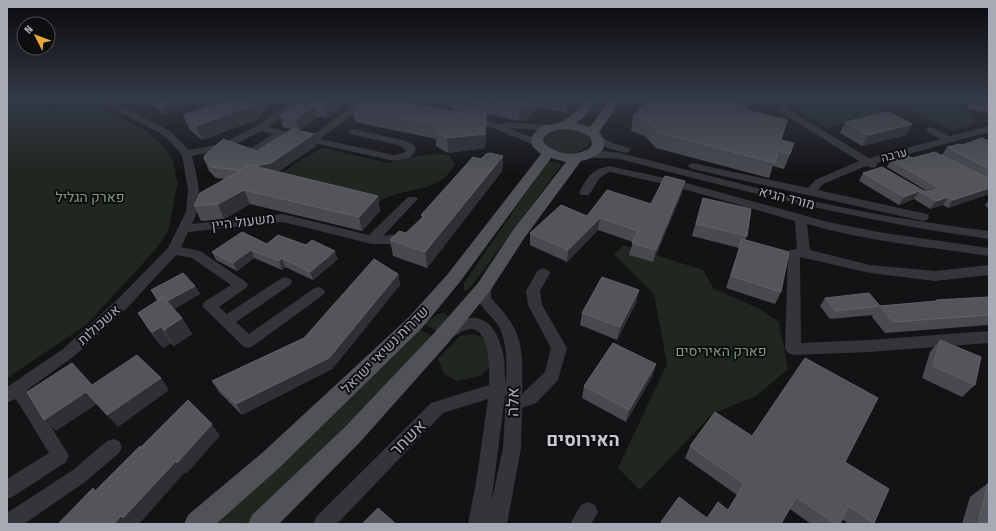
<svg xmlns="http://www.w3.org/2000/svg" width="996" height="531" font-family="'Fira Sans Condensed',Heebo,sans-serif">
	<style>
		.green { fill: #202720 }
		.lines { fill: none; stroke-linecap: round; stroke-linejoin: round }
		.minor { fill: #343539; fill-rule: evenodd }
		.major { fill: #515258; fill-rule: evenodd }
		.wall { fill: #494a50 }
		.shaded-wall { fill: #2f3034 }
		.building { fill: #53555a; stroke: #606268 }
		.labels { text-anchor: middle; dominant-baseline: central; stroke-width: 4; stroke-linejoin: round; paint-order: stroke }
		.far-street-label { font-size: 12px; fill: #a6aab4; stroke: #0e0e10 }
		.park-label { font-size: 14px; fill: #7e9e7f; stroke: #0e0e10 }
		.street-label { font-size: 14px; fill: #a6aab4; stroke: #0e0e10 }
		.near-street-label { font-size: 17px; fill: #a6aab4; stroke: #0e0e10 }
		.near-neighbourhood-label { font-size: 18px; font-weight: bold; fill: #c6c9d0; stroke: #0e0e10 }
	</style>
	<rect width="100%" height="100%" fill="#131315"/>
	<path class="green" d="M11,98L58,100L49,109H57L68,99C76,99 87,100 95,104C102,107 107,112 114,115C137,127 159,134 172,159C176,166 174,175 178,182L168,231L159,245L135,272L86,325L7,378V100Z
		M599,98H610L598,114L586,115Z
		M794,98H958L976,123L953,131L905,107L898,109L892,106L880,109L885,112L827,128L792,107Z
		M568,129C577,130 585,132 590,140L589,145C578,157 558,155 546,145L544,138C549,130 559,129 568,129Z
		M323,148L388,163L420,156L436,154L449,155L455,164C439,197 403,184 377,203L280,174L302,159Z
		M548,161L562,164L471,287L467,290H464V283Z
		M624,245L703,270L714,289L758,308L779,322L788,369L756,396L712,414L640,490L618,468L667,364L654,294L614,254Z
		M444,313L448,316L446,319L437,331L424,324L438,314Z
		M419,329L432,336C372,401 309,463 246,524H211Z
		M475,334L487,340L493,365L480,376L457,381L444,374L438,359L460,336Z"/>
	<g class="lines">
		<path class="minor" d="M89,98H104L110,100L164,128L172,133L189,150L221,144L257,126L298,98H308L268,127L310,137L351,107H357L359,109L357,111L320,139L394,155L403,153L406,150L399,145L350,134L348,132L350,130L353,129L406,141L414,145L416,150L410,158L394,161L283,136L255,155H247L246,153L247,151L273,134L261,131L228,148L192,156C198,181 204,200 192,224L283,214L369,235L408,197H416L418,199L416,201L383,236L406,233L410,234L412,237L410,240L390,244H372L283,222L188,232L181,247L200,251L246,282L248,285L246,288L219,307L227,314L280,279L285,277L290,279L292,282L290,285L236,322L249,334L313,289L318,287L323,289L325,292L323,295L253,346L248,348L243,346L202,306L204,302L231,285L192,258L176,255L127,308L73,357L27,390L33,397L69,456L66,462L14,496L7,499V479L49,453L21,407L15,399L7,403V387L63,349L117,300L168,248L186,212L188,190L182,155L166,137L158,132L104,104Z
			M782,106L869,158L941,139L927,132L925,130L930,127L950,136L989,126V132L876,163L877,165L876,167L872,168L866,166L823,184L818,190L927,214L929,217L927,220L923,221L692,169L687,166L692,163L808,188L815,180L859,161L779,111L777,109Z
			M469,116L503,125L504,123L507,122L549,125L554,128L549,131L509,128L541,141L542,143L541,145L537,146L488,126L466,121L464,119L466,117Z
			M598,136L615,144L630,148L631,150L626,153C615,150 601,148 593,139L595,137Z
			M606,151L620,153C681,168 742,185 803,199C865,213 926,223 989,231V239C864,222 742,191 620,159C611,158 587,159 583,155L588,152Z
			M609,166L679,181L828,222L884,233L989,248V256C928,247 866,241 807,224L810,250L870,265L935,271L989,265V275L935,281L870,273L800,257L801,343L869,340L989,331V343L869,352L793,355L788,353L785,349L788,253L790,250L797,249L795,221L673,186L610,172C597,177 596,185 589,195H581L579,193C587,177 591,170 609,166Z
			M543,268L548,270L550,273L540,291L542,305L567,348L558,380L536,403L522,408L521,448L507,524H468L476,483L488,399L443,413L337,524H313L316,517L431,403L489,385C490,372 490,329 471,329C463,329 456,336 448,339L443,337L441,333C445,325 456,321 464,319C490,312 501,338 504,359C505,366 504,377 506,383C507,365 507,348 501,331C496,315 468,303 479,284L484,282L489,284L491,287V298C524,332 523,348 522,394L545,372L551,348L528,305L526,291L538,270ZM506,395L503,448L491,504L505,396Z
			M113,439L119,441L122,447L119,453L85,482L24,524H7V513L73,470L107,441Z
			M588,502L595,505L598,512L591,524H570L581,505Z"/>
		<path class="major" d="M587,98H599L582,119L576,123L590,127L611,98H623L599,132C613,149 597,157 581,161L525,237L490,291L449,342L361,441L279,524H248L252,515L345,427L435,332L478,283L513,230L566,162L551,158L459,283L422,328L278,469L216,524H184L188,515L262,453L408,318L447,275L541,154L532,146L531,139C541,118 551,129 564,120C574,115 580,106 587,98ZM566,129L579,131L590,137L592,144L590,148C575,157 559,155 545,144L543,139C548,130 557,130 566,129Z"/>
	</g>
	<path class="wall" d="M133,98H182L185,105L164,115L154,106L149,108L139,100L137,101Z
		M231,98H276L256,120L202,140L189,129L183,115Z
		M313,98H354L327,118L318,117L299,131L316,146L278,172L378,196L380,211L362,231L250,204L224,219L201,221L194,206L224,179L216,178L209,171L204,159L257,151L292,129L283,127L280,116L306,103Z
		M394,98H426L402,100Z
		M443,98H581L578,102L574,101L566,112L538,107L527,119L519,121L487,114L485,148L448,153L436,146V139L355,122L352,108L465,114L455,112Z
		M965,98H989V113L969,109Z
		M749,111L781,140L790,154L784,169L773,166L769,178L656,148L645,136L631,131L633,116Z
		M845,122L912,124L906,135L862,146L840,133Z
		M989,141V194L948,208L943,205L930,209L914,199L899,205L859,181L863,173L924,191H927L887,167L891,160L942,155L947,147L962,145Z
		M503,156L502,171L427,268L393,256L390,240L406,233L422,218L421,215L481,159Z
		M682,193L653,262L629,255L633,242L598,230L567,262L530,245V233L587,216L651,204Z
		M703,198L747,236L745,240L781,292L775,304L726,288L739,248L692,236Z
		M989,200V209L985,205Z
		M267,244L338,259L313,280L285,267L282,270L254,258L237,271L216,260L212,252Z
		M398,274L400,285L332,369L242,415L219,392L212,381L304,338Z
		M195,286L200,294L174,309L182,318L192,334L174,346L171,343L163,348L148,329L138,313L157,301L151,290Z
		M639,290L636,303L617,340L580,325L582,313Z
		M989,297V325L885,333L872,317L873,315L830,319L820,306L825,298L879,306H880L934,302L936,300Z
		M940,340L975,385L962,397L922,378L930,352Z
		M656,364L652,377L626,422L582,398L584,386Z
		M752,436L845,462L874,523L872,524H849L842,519L840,524H811L790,509L781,524H660L661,522L707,518L728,510L737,495L685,458L690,446Z
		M988,483L989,524H962L970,497Z"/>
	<path class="shaded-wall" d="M136,98H138L139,100L137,101Z
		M151,98L154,106L149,108L146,101Z
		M182,98L185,105L164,115L161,108Z
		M259,98H276L256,120L202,140L196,126Z
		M336,98H354L327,118L325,107Z
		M536,98H539L538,107L527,119L519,121V108Z
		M569,98H574V101L566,112L568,100Z
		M315,106L318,117L299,131L296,119Z
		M486,113L485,148L448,153L447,138Z
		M912,124L906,135L862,146L868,135Z
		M314,134L316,146L275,174L239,170Z
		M503,156L502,171L427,268L425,252Z
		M685,181L682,193L653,262L656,250Z
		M989,188V194L948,208L953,200Z
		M244,190L250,204L224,219L218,204Z
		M919,191L914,199L899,205L904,197Z
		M378,196L380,211L362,231L359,217Z
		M948,197L943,205L930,209L936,201Z
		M600,218L598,230L567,262L568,250Z
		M251,250L254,258L237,271L233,263Z
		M335,251L338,259L313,280L310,272Z
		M282,258L285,267L282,270L279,261Z
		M398,274L400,285L332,369L242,415L236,404Z
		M195,286L200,294L168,312L163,304Z
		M639,290L636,303L617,340L620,327Z
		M182,318L192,334L174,346L164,330Z
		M161,327L171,343L163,348L152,332Z
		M656,364L652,377L626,422L629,410Z
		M161,378L169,390L118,427L107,415Z
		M86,392L97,404L56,431L44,420Z
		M212,424L220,436L186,474L177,463Z
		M176,461L185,472L139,524H114Z"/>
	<path class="building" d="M143,98H182L161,108L151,98L146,101Z
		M231,98H259L251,106L196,126L183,115Z
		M313,98H336L325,107L315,106L296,119L280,116L300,102L306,103Z
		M364,98H386L472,115L465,108L486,113L485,134L447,138L435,131L440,126L352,108Z
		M454,98H536L528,107L519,108L487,101L486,106L455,99Z
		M559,98H569L568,100Z
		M650,98H736L749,111L787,120L781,140L794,143L790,154L778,151L775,163L659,133L648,122L633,116Z
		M975,98H989V101L976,99Z
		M888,112L912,124L868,135L845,122Z
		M292,129L314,134L271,163L256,166L250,165L239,170L211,167L204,159L205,155L223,139L257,151Z
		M982,138L989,141V169L947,147L960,144L962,145Z
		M935,152L989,179V188L953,200L948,197L936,201L919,191L904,197L863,173L882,167L924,191L933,192L937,188L934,185L891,160L907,155L912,158Z
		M490,153L503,156L425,252L390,240L399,231L406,233L424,216L421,215L473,157L481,159L486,154Z
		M250,165L378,196L359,217L244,190L218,204L194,206L200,193Z
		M665,176L685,181L656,250L632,243L638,231L600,218L568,250L530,233L561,205L587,216L607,190L651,204Z
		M703,198L751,209L747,236L696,224Z
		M242,232L267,244L278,235L306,245L312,240L335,251L310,272L282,258L279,261L251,250L233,263L212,252Z
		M742,239L789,252L781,292L731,276Z
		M374,259L398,274L329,358L236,404L212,381L304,338Z
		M183,273L195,286L167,301L163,297L159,300L151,290Z
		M602,277L639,290L620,327L582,313Z
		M869,293L880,306L835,311L825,298Z
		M163,297L182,318L164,330L161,327L152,332L138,313Z
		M989,297V315L893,322L880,306L937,301L936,300Z
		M940,340L981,357L975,385L933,366Z
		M613,343L656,364L629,410L584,386Z
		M137,355L161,378L107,415L86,392L44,420L27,392L72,363L92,385Z
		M805,358L878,398L845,462L889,489L874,523L848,506L840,524H836L796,497L781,524H663L661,522L679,497L707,518L718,502L728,510L744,484L690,446L715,412L752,436Z
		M188,400L212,424L177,463L176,461L123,518L121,516L114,524H58L93,488L95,491L140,446L141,447Z
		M988,483H989V524H978Z
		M378,508L396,524H362Z"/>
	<linearGradient id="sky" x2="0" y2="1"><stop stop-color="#0a0a0c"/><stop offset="0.57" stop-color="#333946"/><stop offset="1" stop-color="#333946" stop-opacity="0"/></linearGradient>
	<rect width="996" height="173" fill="url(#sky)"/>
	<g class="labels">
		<g class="far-street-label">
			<text transform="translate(894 155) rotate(-14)">ערבה</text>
		</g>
		<g class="park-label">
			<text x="90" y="197">פארק הגליל</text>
			<text x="721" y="351">פארק האיריסים</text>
		</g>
		<g class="street-label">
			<text transform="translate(787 198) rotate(14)">מורד הגיא</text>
			<text transform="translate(243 222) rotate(-7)">משעול היין</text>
			<text transform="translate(99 325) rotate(-42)">אשכולות</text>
			<text transform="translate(385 350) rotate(-45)">שדרות נשיאי ישראל</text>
		</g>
		<g class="near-street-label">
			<text transform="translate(513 402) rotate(-89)">אלה</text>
			<text transform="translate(408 438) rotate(-45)">אשחר</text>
		</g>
		<g class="near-neighbourhood-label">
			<text x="583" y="440">האירוסים</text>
		</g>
	</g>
	<rect width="996" height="531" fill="none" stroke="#a6aab4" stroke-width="16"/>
	<g transform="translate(36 36) rotate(312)"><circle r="19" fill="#0e0e10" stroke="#4b4c52"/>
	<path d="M0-3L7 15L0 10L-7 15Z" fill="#e5a93b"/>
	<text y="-6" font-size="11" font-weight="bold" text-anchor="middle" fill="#a6aab4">N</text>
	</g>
</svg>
